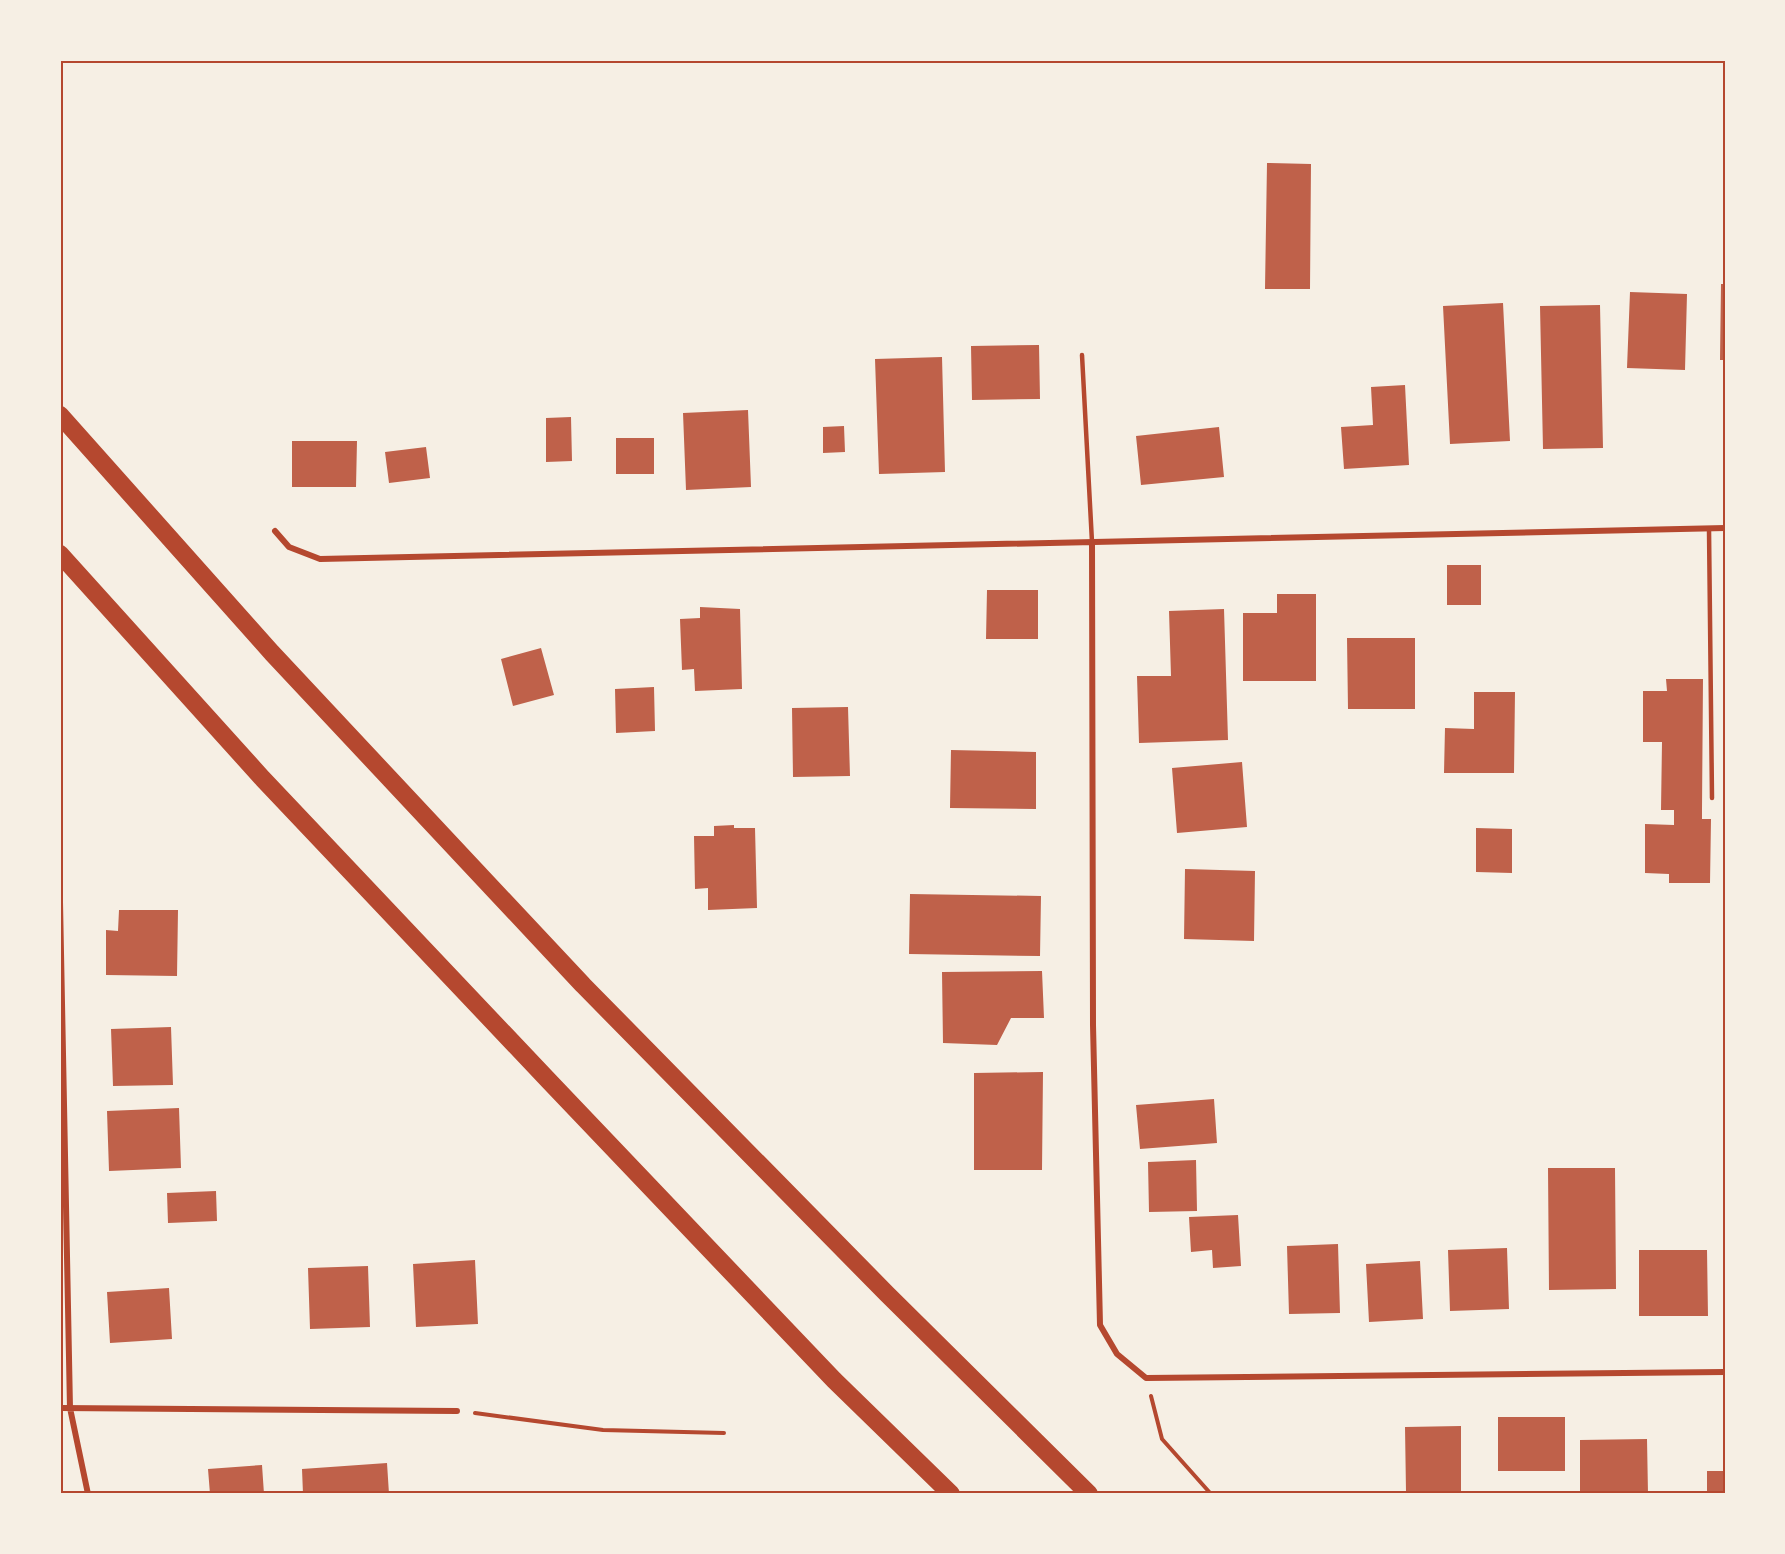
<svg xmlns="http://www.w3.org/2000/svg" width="1785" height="1554" font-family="'Crimson Pro',serif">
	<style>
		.building { fill: #bf614a }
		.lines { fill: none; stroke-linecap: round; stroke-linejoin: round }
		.path { stroke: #b5482f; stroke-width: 4 }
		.service { stroke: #b5482f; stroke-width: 4.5 }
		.minor { stroke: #b5482f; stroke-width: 6 }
		.motorway { stroke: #b5482f; stroke-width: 18 }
		.neatline { fill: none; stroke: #b5482f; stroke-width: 2 }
	</style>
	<rect width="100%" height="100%" fill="#f6efe4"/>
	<path class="building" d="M1267,163L1311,164L1310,289H1265Z
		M1721,284H1725V360H1720Z
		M1630,292L1687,294L1685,370L1627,368Z
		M1503,303L1510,441L1450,444L1443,306Z
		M1600,305L1603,448L1543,449L1540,306Z
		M1039,345L1040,399L972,400L971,346Z
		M942,357L945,472L879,474L875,359Z
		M1405,385L1409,465L1344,469L1341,427L1373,425L1371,387Z
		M748,410L751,487L686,490L683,413Z
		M571,417L572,461L546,462V418Z
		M844,426L845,452L823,453V427Z
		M1219,427L1224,477L1141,485L1136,436Z
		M616,438H654V474H616Z
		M292,441H357L356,487H292Z
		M426,447L430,478L389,483L385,452Z
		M1447,565H1481V605H1447Z
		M987,590H1038V639H986Z
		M1277,594H1316V681H1243V613H1277Z
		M700,607L740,609L742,689L695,691L694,669L682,670L680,619L700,618Z
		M1224,609L1228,740L1139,743L1137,676H1171L1169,611Z
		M1347,638H1415V709H1348Z
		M541,648L554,695L513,706L501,659Z
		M1666,679H1703L1702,809V819H1711L1710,883H1669V874L1645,873V824L1674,825V810H1661L1662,742H1643V691H1667Z
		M654,687L655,731L616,733L615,689Z
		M1474,692H1515L1514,773H1444L1445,728L1474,729Z
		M848,707L850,776L793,777L792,708Z
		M951,750L1036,752V809L950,808Z
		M1242,762L1247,827L1177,833L1172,768Z
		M734,825V828H755L757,908L708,910V888L695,889L694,836H714V826Z
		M1476,828L1512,829V873L1476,872Z
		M1185,869L1255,871L1254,941L1184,939Z
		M910,894L1041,896L1040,956L909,954Z
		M119,910H178L177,976L106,975V930L118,931Z
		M1042,971L1044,1018H1011L997,1045L943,1043L942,972Z
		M171,1027L173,1085L113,1086L111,1029Z
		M1043,1072L1042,1170H974V1073Z
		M1214,1099L1217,1143L1140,1149L1136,1105Z
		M179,1108L181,1168L109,1171L107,1111Z
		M1196,1160L1197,1211L1149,1212L1148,1162Z
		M1548,1168H1615L1616,1289L1549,1290Z
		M216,1191L217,1221L168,1223L167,1193Z
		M1238,1215L1241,1266L1213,1268L1212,1250L1191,1252L1189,1217Z
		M1338,1244L1340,1313L1289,1314L1287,1246Z
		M1507,1248L1509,1309L1450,1311L1448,1250Z
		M1639,1250H1707L1708,1316H1639Z
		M475,1260L478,1324L416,1327L413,1264Z
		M1420,1261L1423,1319L1369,1322L1366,1264Z
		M368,1266L370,1327L310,1329L308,1268Z
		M169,1288L172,1339L110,1343L107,1292Z
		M1498,1417H1565V1471H1498Z
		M1461,1426V1491L1406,1492L1405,1427Z
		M1647,1439L1648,1494H1580V1440Z
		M387,1463L389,1494H303L302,1469Z
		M262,1465L264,1494H210L208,1469Z
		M1707,1471H1725V1494H1707Z"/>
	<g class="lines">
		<path class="path" d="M1151,1396L1162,1439L1211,1494
			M475,1413L603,1430L724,1433"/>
		<path class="service" d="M1082,355L1092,542
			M1709,529L1712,798"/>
		<path class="minor" d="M275,531L289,547L320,559L1725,528
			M1092,542L1093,1025L1100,1325L1117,1354L1146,1378L1725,1372
			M60,902L70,1408L88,1494
			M60,1408L457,1411"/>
		<path class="motorway" d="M60,415L272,653L583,985L887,1294L1089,1494
			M60,554L263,779L549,1081L834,1380L951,1494"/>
	</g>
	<rect width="1785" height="1554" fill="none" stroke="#f6efe4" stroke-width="123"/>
	<rect x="62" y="62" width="1662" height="1430" class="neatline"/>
</svg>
